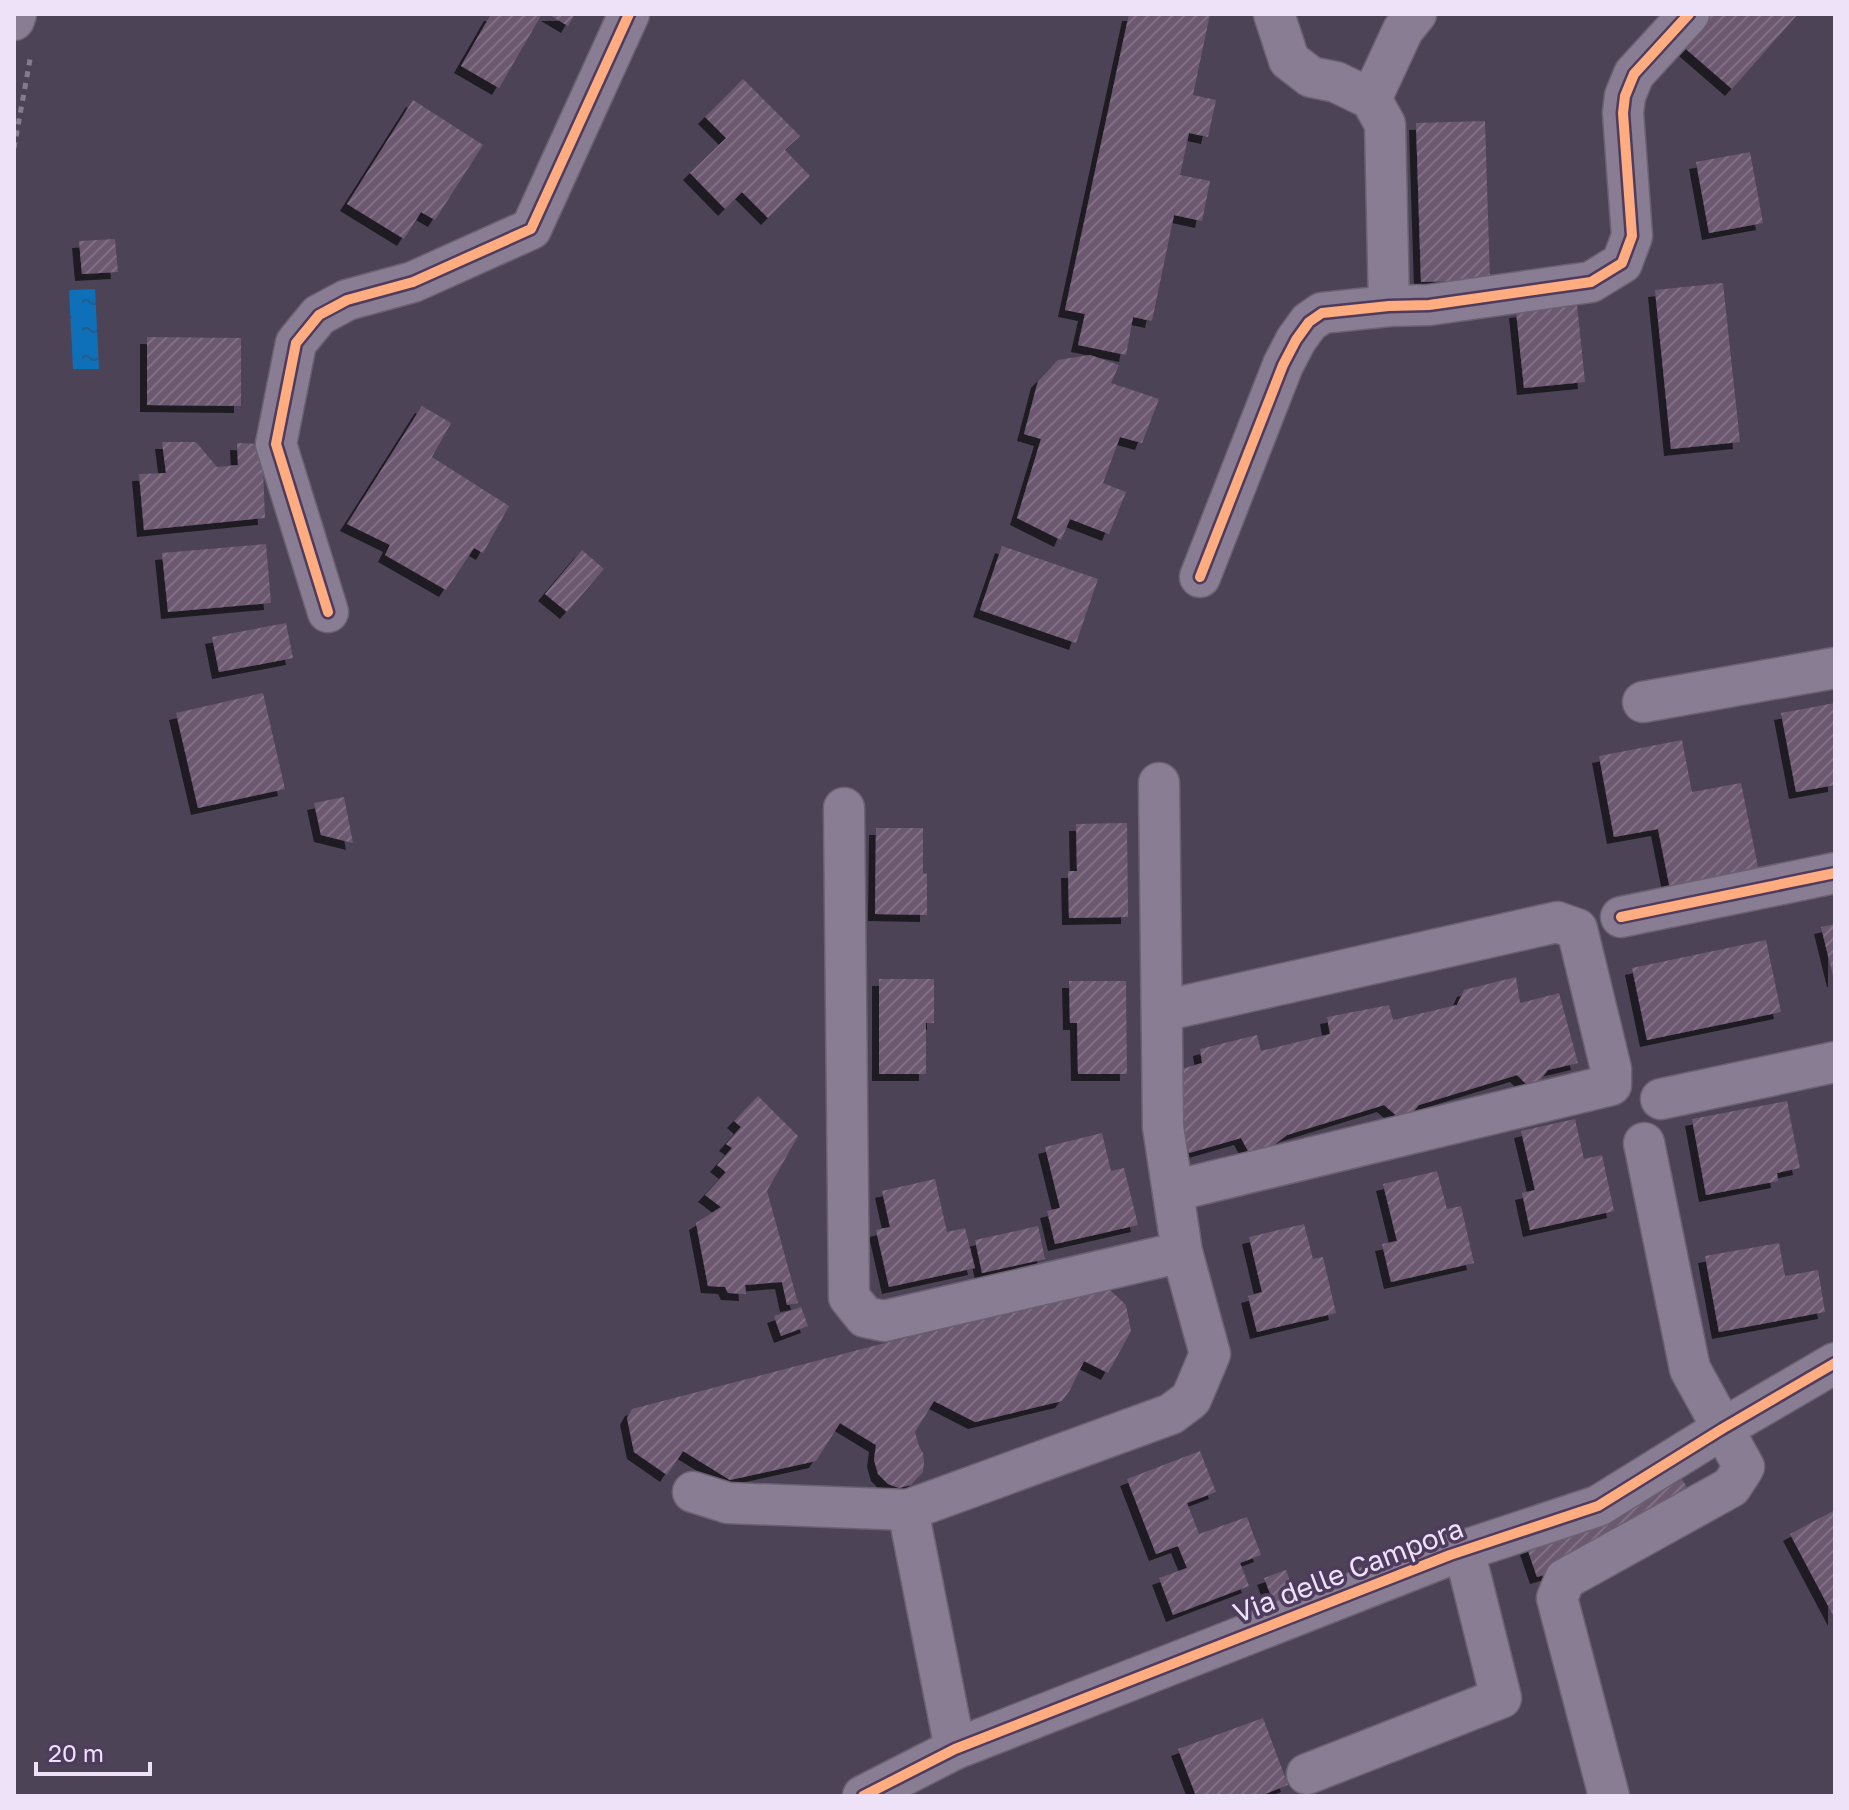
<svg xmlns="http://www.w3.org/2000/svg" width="1849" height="1810" font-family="'Golos Text',sans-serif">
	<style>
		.water { fill: url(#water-ripples) }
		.building { fill: url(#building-hatch); filter: url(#shadow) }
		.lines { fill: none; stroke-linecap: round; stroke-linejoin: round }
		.minor-casing { stroke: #6a6172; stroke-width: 43 }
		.path { stroke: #847b8c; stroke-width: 5; stroke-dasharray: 6 6; stroke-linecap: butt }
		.minor { stroke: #887d92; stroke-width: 40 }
		.cycleway-casing { stroke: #4e3b5e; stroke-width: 15 }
		.cycleway { stroke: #ffac80; stroke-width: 10 }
		.labels { text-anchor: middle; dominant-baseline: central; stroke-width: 7; stroke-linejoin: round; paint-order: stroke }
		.street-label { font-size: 28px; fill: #eee2f8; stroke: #4e3b5e }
	</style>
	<defs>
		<pattern id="water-ripples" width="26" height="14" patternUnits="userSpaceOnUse" patternTransform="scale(2)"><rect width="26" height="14" fill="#0d70b8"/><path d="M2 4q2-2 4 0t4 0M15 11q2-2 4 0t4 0" fill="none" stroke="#275c86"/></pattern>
		<pattern id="building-hatch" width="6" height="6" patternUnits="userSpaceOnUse" patternTransform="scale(2)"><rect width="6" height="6" fill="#6c586f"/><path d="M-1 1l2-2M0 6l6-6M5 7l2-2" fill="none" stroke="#817084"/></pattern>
		<filter id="shadow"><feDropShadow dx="-7" dy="7" stdDeviation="0" flood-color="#0009"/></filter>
	</defs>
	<rect width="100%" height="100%" fill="#4d4356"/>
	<path class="water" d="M95,289L99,369H73L69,290Z"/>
	<path class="building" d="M491,14H542L499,88L461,66Z
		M548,14H575L568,26Z
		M1129,14H1210L1193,95L1216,100L1208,137L1189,133L1180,175L1210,181L1202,221L1174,215L1152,321L1133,317L1126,355L1078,345L1085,314L1065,310Z
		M1705,14H1798L1732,89L1679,43Z
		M743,79L800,136L785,150L810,176L768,218L742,192L725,209L690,173L726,138L705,117Z
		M413,100L483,145L435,220L421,212L404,239L347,204Z
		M1485,121L1490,280L1421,282L1416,123Z
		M1750,152L1763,223L1709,233L1696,162Z
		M115,239L118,272L82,274L79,241Z
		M1723,283L1740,442L1671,449L1655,290Z
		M1577,305L1585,382L1524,388L1516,311Z
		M147,337L241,338V406L147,405Z
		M1090,355L1119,365L1111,383L1159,399L1142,443L1120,437L1103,483L1126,492L1109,534L1070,519L1061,540L1017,518L1041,439L1024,434L1038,381L1058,360Z
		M422,406L451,423L432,457L509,506L483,553L474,548L446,590L385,555L390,545L347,524Z
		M162,442H196L217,467L238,465L237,443L262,444L265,518L144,530L139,474L166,473Z
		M266,544L271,603L168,612L162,553Z
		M1002,546L1098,579L1076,643L980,610Z
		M582,550L604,569L567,612L545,594Z
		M286,623L293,658L219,672L212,637Z
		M263,693L285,789L198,808L176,713Z
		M1835,703V785L1796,792L1781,713Z
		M1682,740L1692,792L1741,783L1760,877L1671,894L1658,829L1614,837L1599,756Z
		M344,797L353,843L321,835L314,803Z
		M1127,823L1128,917L1069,918L1068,871H1077L1076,824Z
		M876,828H923V873L927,874V915L875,914Z
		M1835,924V980H1834L1821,927Z
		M1766,940L1781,1012L1647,1040L1632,968Z
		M1516,977L1520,1003L1559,993L1578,1063L1548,1070L1532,1090L1517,1075L1419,1105L1404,1122L1384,1105L1287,1135L1273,1146L1248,1151L1241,1138L1189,1153L1168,1073L1202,1063L1200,1049L1257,1035L1261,1051L1330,1034L1327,1017L1389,1005L1393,1020L1457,1005L1464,990Z
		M879,979H934V1023H926V1074H879Z
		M1069,981H1126L1127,1074H1078L1077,1023H1070Z
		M758,1096L798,1136L767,1191L798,1303L787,1305L782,1282L745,1285L746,1294L728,1293L725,1287L708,1286L696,1223L721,1207L705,1195L726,1172L717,1165L732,1148L726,1144L741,1127L734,1121Z
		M1787,1101L1800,1168L1777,1173L1778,1181L1706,1195L1692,1119Z
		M1575,1119L1584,1159L1602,1155L1614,1211L1530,1230L1522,1193L1535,1190L1521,1131Z
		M1102,1133L1111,1171L1124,1168L1138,1225L1055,1244L1047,1211L1060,1208L1045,1147Z
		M1437,1171L1447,1209L1461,1206L1474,1263L1391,1282L1382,1244L1397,1241L1383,1184Z
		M935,1179L947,1232L965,1228L975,1268L889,1287L876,1230L890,1227L882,1191Z
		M1304,1224L1313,1259L1323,1257L1336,1313L1257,1332L1248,1296L1262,1292L1249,1237Z
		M1038,1226L1045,1259L982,1273L975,1240Z
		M1779,1243L1785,1276L1818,1270L1825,1312L1719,1332L1705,1256Z
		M1110,1290L1126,1305L1131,1331L1108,1373L1084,1361L1070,1390L1062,1401L975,1422L934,1401L915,1432L919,1446L923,1453L924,1462L923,1472L911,1485L899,1488L888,1484L878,1474L874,1460L876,1445L840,1423L816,1461L730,1480L683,1451L667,1475L634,1452L627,1418L632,1409L885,1343Z
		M801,1307L808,1326L781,1336L774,1316Z
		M1200,1451L1216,1492L1187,1503L1199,1534L1247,1517L1261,1555L1240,1563L1249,1586L1173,1615L1159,1578L1187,1568L1178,1546L1156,1554L1127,1479Z
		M1679,1474L1692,1496L1572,1567L1537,1577L1527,1548Z
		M1835,1510V1619L1790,1534Z
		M1286,1570L1296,1597L1275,1606L1264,1578Z
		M1263,1718L1288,1785L1260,1796H1196L1178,1749Z"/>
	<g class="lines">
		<defs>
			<path id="minor" d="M1274,14L1289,60L1311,77L1336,82L1371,99L1385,124L1389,306
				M14,20L16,14
				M1371,99L1403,30L1416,14
				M1200,577L1283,365L1296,340L1309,322L1322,313L1389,306L1429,305L1591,282L1622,263L1632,236L1623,113L1625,96L1634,74L1689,14
				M328,612L276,444L296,343L319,315L347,300L413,282L531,229L629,14
				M1643,702L1835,668
				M844,808L849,1297L865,1317L884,1321L1182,1252
				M1621,917L1835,873
				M1162,1011L1557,922L1577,929L1611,1069V1085L1173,1191
				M1661,1099L1835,1062
				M693,1492L728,1503L908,1510L1171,1414L1191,1399L1210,1354L1182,1252L1163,1127L1159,783
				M908,1510L955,1749
				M1307,1774L1501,1698L1464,1550
				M863,1796L955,1749L1450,1555L1598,1506L1722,1429L1835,1363
				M1609,1796L1557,1598L1565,1579L1731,1487L1744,1467L1690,1369L1644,1143"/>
		</defs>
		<use href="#minor" class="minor-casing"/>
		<path class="path" d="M14,148L31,54"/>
		<use href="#minor" class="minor"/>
		<defs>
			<path id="cycleway" d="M1200,577L1283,365L1296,340L1309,322L1322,313L1389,306L1429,305L1591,282L1622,263L1632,236L1623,113L1625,96L1634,74L1689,14
				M328,612L276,444L296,343L319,315L347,300L413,282L531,229L629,14
				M1621,917L1835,873
				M863,1796L955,1749L1450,1555L1598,1506L1722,1429L1835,1363"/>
		</defs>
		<use href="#cycleway" class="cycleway-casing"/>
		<use href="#cycleway" class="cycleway"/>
	</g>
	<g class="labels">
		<g class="street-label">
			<text transform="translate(1348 1570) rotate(-21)">Via delle Campora</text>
		</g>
	</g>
	<rect width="1849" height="1810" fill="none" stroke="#eee2f8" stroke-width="32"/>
	<path d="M36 1762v12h114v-12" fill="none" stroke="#eee2f8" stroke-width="4"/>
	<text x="48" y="1762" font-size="24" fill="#eee2f8" stroke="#4e3b5e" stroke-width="6" paint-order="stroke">20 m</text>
</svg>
